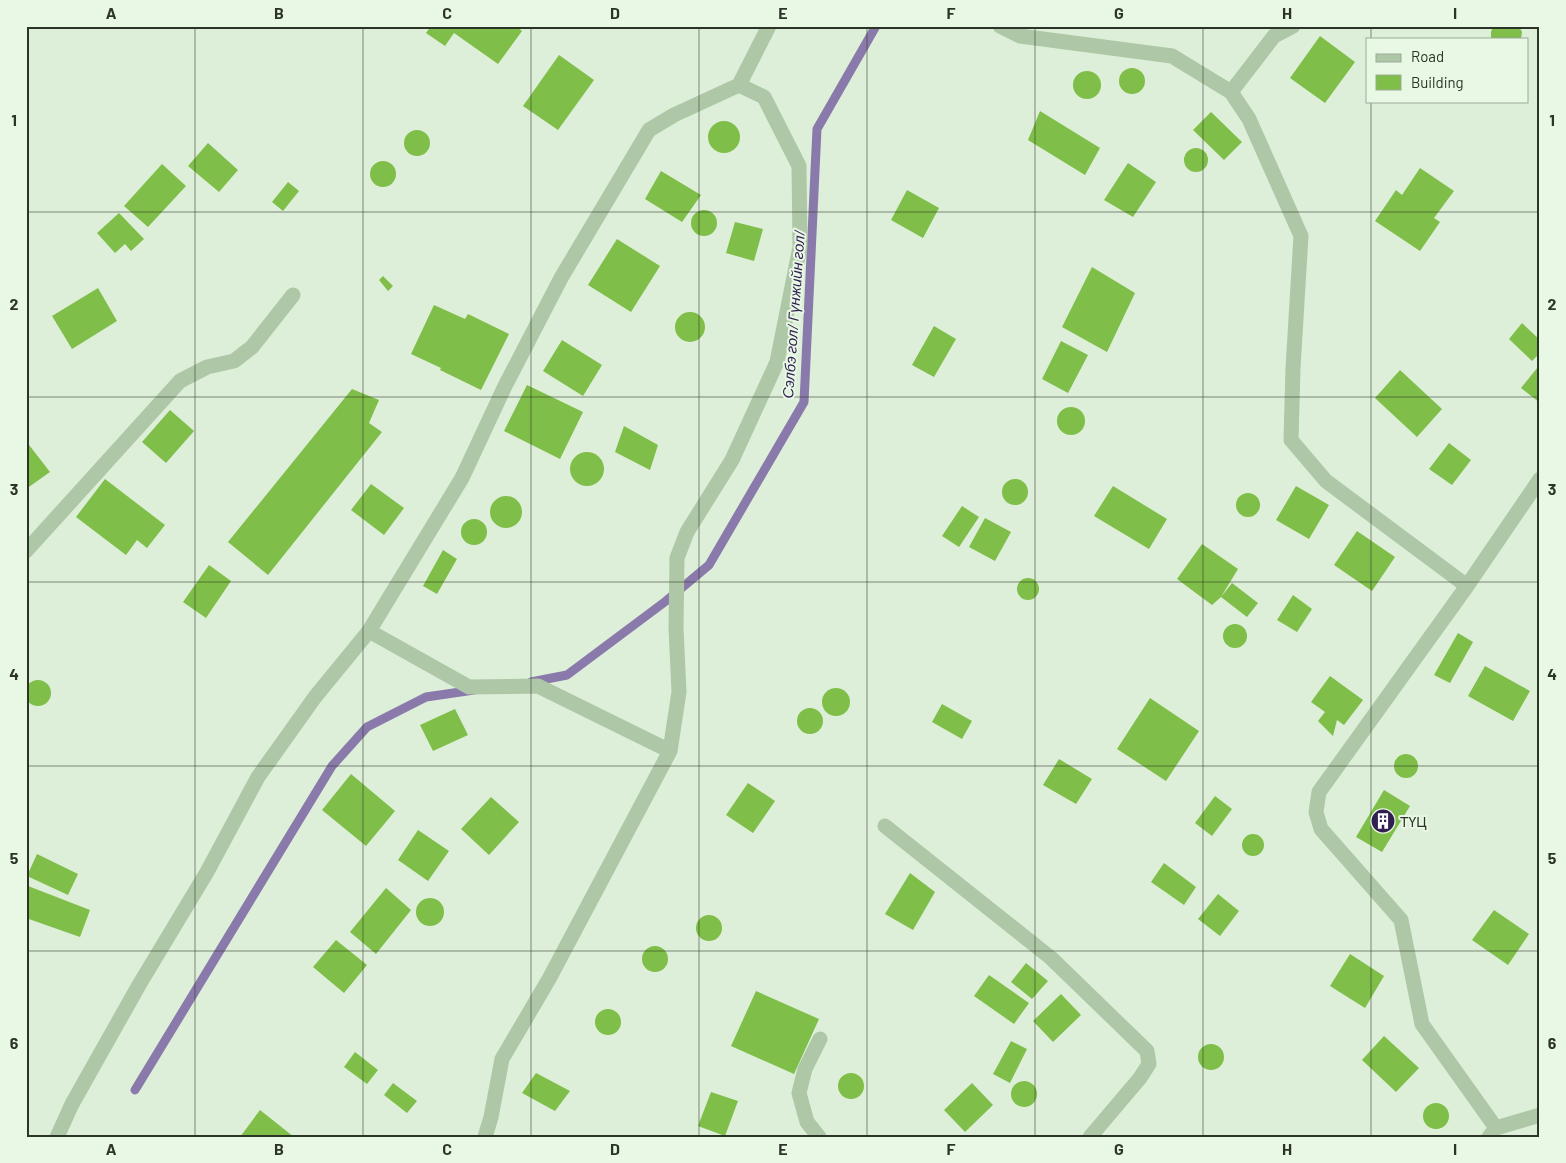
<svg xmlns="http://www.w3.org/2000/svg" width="1566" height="1163" font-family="Barlow,sans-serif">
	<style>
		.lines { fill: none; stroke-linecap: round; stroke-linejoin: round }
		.stream { stroke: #8a7aab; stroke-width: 9 }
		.building { fill: #7fbe48 }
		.street { stroke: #aec7a6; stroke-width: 15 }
		.grid { fill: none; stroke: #2c3327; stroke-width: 1; stroke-opacity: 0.55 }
		.labels { text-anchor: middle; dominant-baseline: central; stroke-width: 4; stroke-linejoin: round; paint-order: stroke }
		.poi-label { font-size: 14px; fill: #2c3327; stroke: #e8f8e5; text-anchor: start }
		.water-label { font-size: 15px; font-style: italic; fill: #311f52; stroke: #e8f8e5 }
		.neatline { fill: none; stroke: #2c3327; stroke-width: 2 }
		.grid-label { font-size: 16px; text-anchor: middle; font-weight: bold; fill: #2c3327 }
	</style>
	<rect width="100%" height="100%" fill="#ddefd9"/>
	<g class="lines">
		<path class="stream" d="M531,682L567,675L666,601L709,565L804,402L817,129L876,26
			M135,1090L332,766L367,727L426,697L474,690"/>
	</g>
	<path class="building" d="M431,26H516L522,31L498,64L454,33L445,46L426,33Z
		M1493,26H1519L1522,32L1521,39H1491V32Z
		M1320,36L1355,62L1325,103L1290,78Z
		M559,55L594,80L558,130L523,106Z
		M1119 81a13 13 0 1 1 26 0a13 13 0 1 1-26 0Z
		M1073 85a14 14 0 1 1 28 0a14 14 0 1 1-28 0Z
		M1040,111L1100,148L1085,175L1028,140Z
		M1211,112L1242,142L1224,160L1193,130Z
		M708 137a16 16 0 1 1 32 0a16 16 0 1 1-32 0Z
		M404 143a13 13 0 1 1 26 0a13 13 0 1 1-26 0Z
		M208,143L238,170L219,192L188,166Z
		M1184 160a12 12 0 1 1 24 0a12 12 0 1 1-24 0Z
		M370 174a13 13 0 1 1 26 0a13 13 0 1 1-26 0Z
		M1128,163L1156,182L1133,217L1104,200Z
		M162,164L186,186L148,227L124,206Z
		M1420,168L1454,191L1434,218L1440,222L1420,251L1375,221L1396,190L1402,195Z
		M661,171L701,195L682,222L645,199Z
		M288,182L299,191L283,211L272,202Z
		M907,190L939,208L923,238L891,220Z
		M691 223a13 13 0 1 1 26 0a13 13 0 1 1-26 0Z
		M119,213L144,239L131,251L125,244L115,253L97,233Z
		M735,222L763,229L754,261L726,253Z
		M617,239L660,266L631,312L588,285Z
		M1092,267L1135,293L1107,352L1062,327Z
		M383,276L393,286L388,291L379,280Z
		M98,288L117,321L72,349L52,316Z
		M434,305L465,319L468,314L509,334L481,390L440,370L441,368L411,354Z
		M675 327a15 15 0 1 1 30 0a15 15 0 1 1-30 0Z
		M1522,323L1540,340V353L1532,361L1509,339Z
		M934,326L956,339L934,377L912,365Z
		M562,340L602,365L583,396L543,371Z
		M1061,341L1088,355L1068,393L1042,379Z
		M1538,367L1540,368V403L1521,388Z
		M1400,370L1442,409L1417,437L1375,398Z
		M527,385L583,412L560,459L504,431Z
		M352,389L379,400L369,423L382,432L268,575L228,542Z
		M1057 421a14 14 0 1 1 28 0a14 14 0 1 1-28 0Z
		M170,410L194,431L166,463L142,442Z
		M624,426L658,445L650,470L615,452Z
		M26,441L50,472L26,489Z
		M1449,443L1471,460L1452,485L1429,469Z
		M570 469a17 17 0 1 1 34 0a17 17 0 1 1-34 0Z
		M105,479L165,525L147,548L137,540L126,555L76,517Z
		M1002 492a13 13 0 1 1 26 0a13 13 0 1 1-26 0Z
		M371,484L404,508L384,535L351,510Z
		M1113,486L1167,519L1149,549L1094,516Z
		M1296,486L1329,505L1309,539L1276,520Z
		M1236 505a12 12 0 1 1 24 0a12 12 0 1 1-24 0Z
		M490 512a16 16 0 1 1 32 0a16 16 0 1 1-32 0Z
		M962,506L979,517L959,547L942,536Z
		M985,518L1011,532L995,561L969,547Z
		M461 532a13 13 0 1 1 26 0a13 13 0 1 1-26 0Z
		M1357,531L1395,557L1372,591L1334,565Z
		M1202,544L1238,569L1221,597L1232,583L1258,603L1247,617L1221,597L1212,605L1177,579Z
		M443,550L457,559L437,594L423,586Z
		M209,565L231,581L206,618L183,602Z
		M1017 589a11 11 0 1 1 22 0a11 11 0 1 1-22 0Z
		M1293,595L1312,609L1297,632L1277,620Z
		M1223 636a12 12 0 1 1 24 0a12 12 0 1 1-24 0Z
		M1458,633L1473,642L1450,683L1434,675Z
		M1485,666L1530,691L1513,721L1468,696Z
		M1330,676L1363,700L1344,725L1337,720L1333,736L1318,721L1325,712L1311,702Z
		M25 693a13 13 0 1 1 26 0a13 13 0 1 1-26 0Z
		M822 702a14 14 0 1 1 28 0a14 14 0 1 1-28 0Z
		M1150,698L1199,731L1166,781L1117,749Z
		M942,704L972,721L962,739L932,722Z
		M797 721a13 13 0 1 1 26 0a13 13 0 1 1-26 0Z
		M455,709L468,735L433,751L420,725Z
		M1394 766a12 12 0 1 1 24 0a12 12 0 1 1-24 0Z
		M1059,759L1092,779L1076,804L1043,785Z
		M351,774L395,811L366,846L322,810Z
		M748,783L775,801L753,833L726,815Z
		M1384,790L1410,806L1382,852L1356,837Z
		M1215,796L1232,809L1212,836L1195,823Z
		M491,797L519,822L489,855L461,829Z
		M418,830L449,851L428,881L398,860Z
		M1242 845a11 11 0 1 1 22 0a11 11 0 1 1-22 0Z
		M37,854L78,874L68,895L27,876Z
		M1164,863L1196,887L1184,905L1151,882Z
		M910,873L935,892L913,930L885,914Z
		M28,886L90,910L80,937L26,918V889Z
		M386,888L411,910L376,954L350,932Z
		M1218,894L1239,911L1220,936L1198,919Z
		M416 912a14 14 0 1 1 28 0a14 14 0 1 1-28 0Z
		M1494,910L1529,934L1508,965L1472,940Z
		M696 928a13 13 0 1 1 26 0a13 13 0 1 1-26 0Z
		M336,940L367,965L344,993L313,967Z
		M642 959a13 13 0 1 1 26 0a13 13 0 1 1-26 0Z
		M1350,954L1384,976L1365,1008L1330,986Z
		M1026,963L1048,981L1032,999L1011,982Z
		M989,975L1029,1003L1014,1024L974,996Z
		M756,991L819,1019L794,1074L731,1046Z
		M1061,994L1081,1015L1053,1042L1033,1021Z
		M595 1022a13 13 0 1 1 26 0a13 13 0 1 1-26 0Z
		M1384,1036L1419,1068L1396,1092L1362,1060Z
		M1011,1041L1027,1049L1010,1083L993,1074Z
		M1198 1057a13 13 0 1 1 26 0a13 13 0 1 1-26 0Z
		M355,1052L378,1070L367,1084L344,1067Z
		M536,1073L570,1091L555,1111L522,1093Z
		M838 1086a13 13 0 1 1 26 0a13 13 0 1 1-26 0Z
		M1011 1094a13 13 0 1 1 26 0a13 13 0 1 1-26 0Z
		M393,1083L417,1101L407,1113L384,1095Z
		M972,1083L993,1105L965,1132L944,1110Z
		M711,1092L738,1101L725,1136L698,1126Z
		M1423 1116a13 13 0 1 1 26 0a13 13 0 1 1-26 0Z
		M260,1110L294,1137H240Z"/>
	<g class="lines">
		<path class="street" d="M1000,26L1020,36L1172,56L1231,92
			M1293,26L1274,36L1231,92L1249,119L1301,236L1293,368L1291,440L1326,481L1467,586
			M26,551L180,381L207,367L234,361L252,347L293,295
			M369,631L469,687L538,686L670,751
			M885,826L1051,958L1147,1051L1149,1064L1140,1078L1090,1137
			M1496,1128L1422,1024L1401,920L1321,829L1316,812L1319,792L1467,586L1540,479
			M57,1137L72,1104L139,985L207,872L258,777L315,697L369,631L462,478L505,386L561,278L649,130L674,115L739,85L769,26
			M485,1137L491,1117L502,1059L549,979L670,751L679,692L676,628L677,558L687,532L732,460L777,362L800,247L799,166L764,97L739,85
			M819,1137L807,1122L799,1093L805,1069L820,1039
			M1489,1137L1496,1128L1540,1115"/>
	</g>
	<path class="grid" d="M195,26V1137M363,26V1137M531,26V1137M699,26V1137M867,26V1137M1035,26V1137M1203,26V1137M1371,26V39M1371,101V1137M26,212H1540M26,397H1540M26,582H1540M26,766H1540M26,951H1540"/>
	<defs>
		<symbol id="building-disc" viewBox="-11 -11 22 22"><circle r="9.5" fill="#311f52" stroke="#e8f8e5"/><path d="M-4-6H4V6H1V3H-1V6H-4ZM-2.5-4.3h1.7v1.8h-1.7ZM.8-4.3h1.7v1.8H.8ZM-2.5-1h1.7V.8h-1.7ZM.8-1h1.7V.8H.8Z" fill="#fff"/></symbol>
	</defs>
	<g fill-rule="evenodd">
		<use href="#building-disc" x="1369" y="807" width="28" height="28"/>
	</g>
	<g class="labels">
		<g class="poi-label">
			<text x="1400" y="821">ТҮЦ</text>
		</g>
		<g class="water-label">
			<text transform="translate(793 314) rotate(-86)">Сэлбэ гол/ Гүнжийн гол/</text>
		</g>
	</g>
	<rect width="1566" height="1163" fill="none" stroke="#e8f8e5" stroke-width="55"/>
	<rect x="1366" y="38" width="162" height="65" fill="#e8f8e5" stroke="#9da999"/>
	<rect x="1376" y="54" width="25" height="8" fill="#aec7a6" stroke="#9da999"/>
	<text x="1411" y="62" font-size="15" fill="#2c3327">Road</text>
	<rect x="1376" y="75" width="25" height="15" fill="#7fbe48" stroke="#9da999"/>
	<text x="1411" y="88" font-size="15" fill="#2c3327">Building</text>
	<rect x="28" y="28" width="1510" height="1108" class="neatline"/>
	<g class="grid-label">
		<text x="111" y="19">A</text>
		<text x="279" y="19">B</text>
		<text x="447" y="19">C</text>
		<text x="615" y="19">D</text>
		<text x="783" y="19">E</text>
		<text x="951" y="19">F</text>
		<text x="1119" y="19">G</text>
		<text x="1287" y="19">H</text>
		<text x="1455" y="19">I</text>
		<text x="14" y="126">1</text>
		<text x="1552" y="126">1</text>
		<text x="14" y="310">2</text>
		<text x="1552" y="310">2</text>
		<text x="14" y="495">3</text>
		<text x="1552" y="495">3</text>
		<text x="14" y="680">4</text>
		<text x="1552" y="680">4</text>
		<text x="14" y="864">5</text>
		<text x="1552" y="864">5</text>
		<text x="14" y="1049">6</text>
		<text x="1552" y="1049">6</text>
		<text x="111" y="1155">A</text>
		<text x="279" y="1155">B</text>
		<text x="447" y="1155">C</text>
		<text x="615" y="1155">D</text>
		<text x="783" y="1155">E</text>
		<text x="951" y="1155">F</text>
		<text x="1119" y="1155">G</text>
		<text x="1287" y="1155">H</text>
		<text x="1455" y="1155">I</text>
	</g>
</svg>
